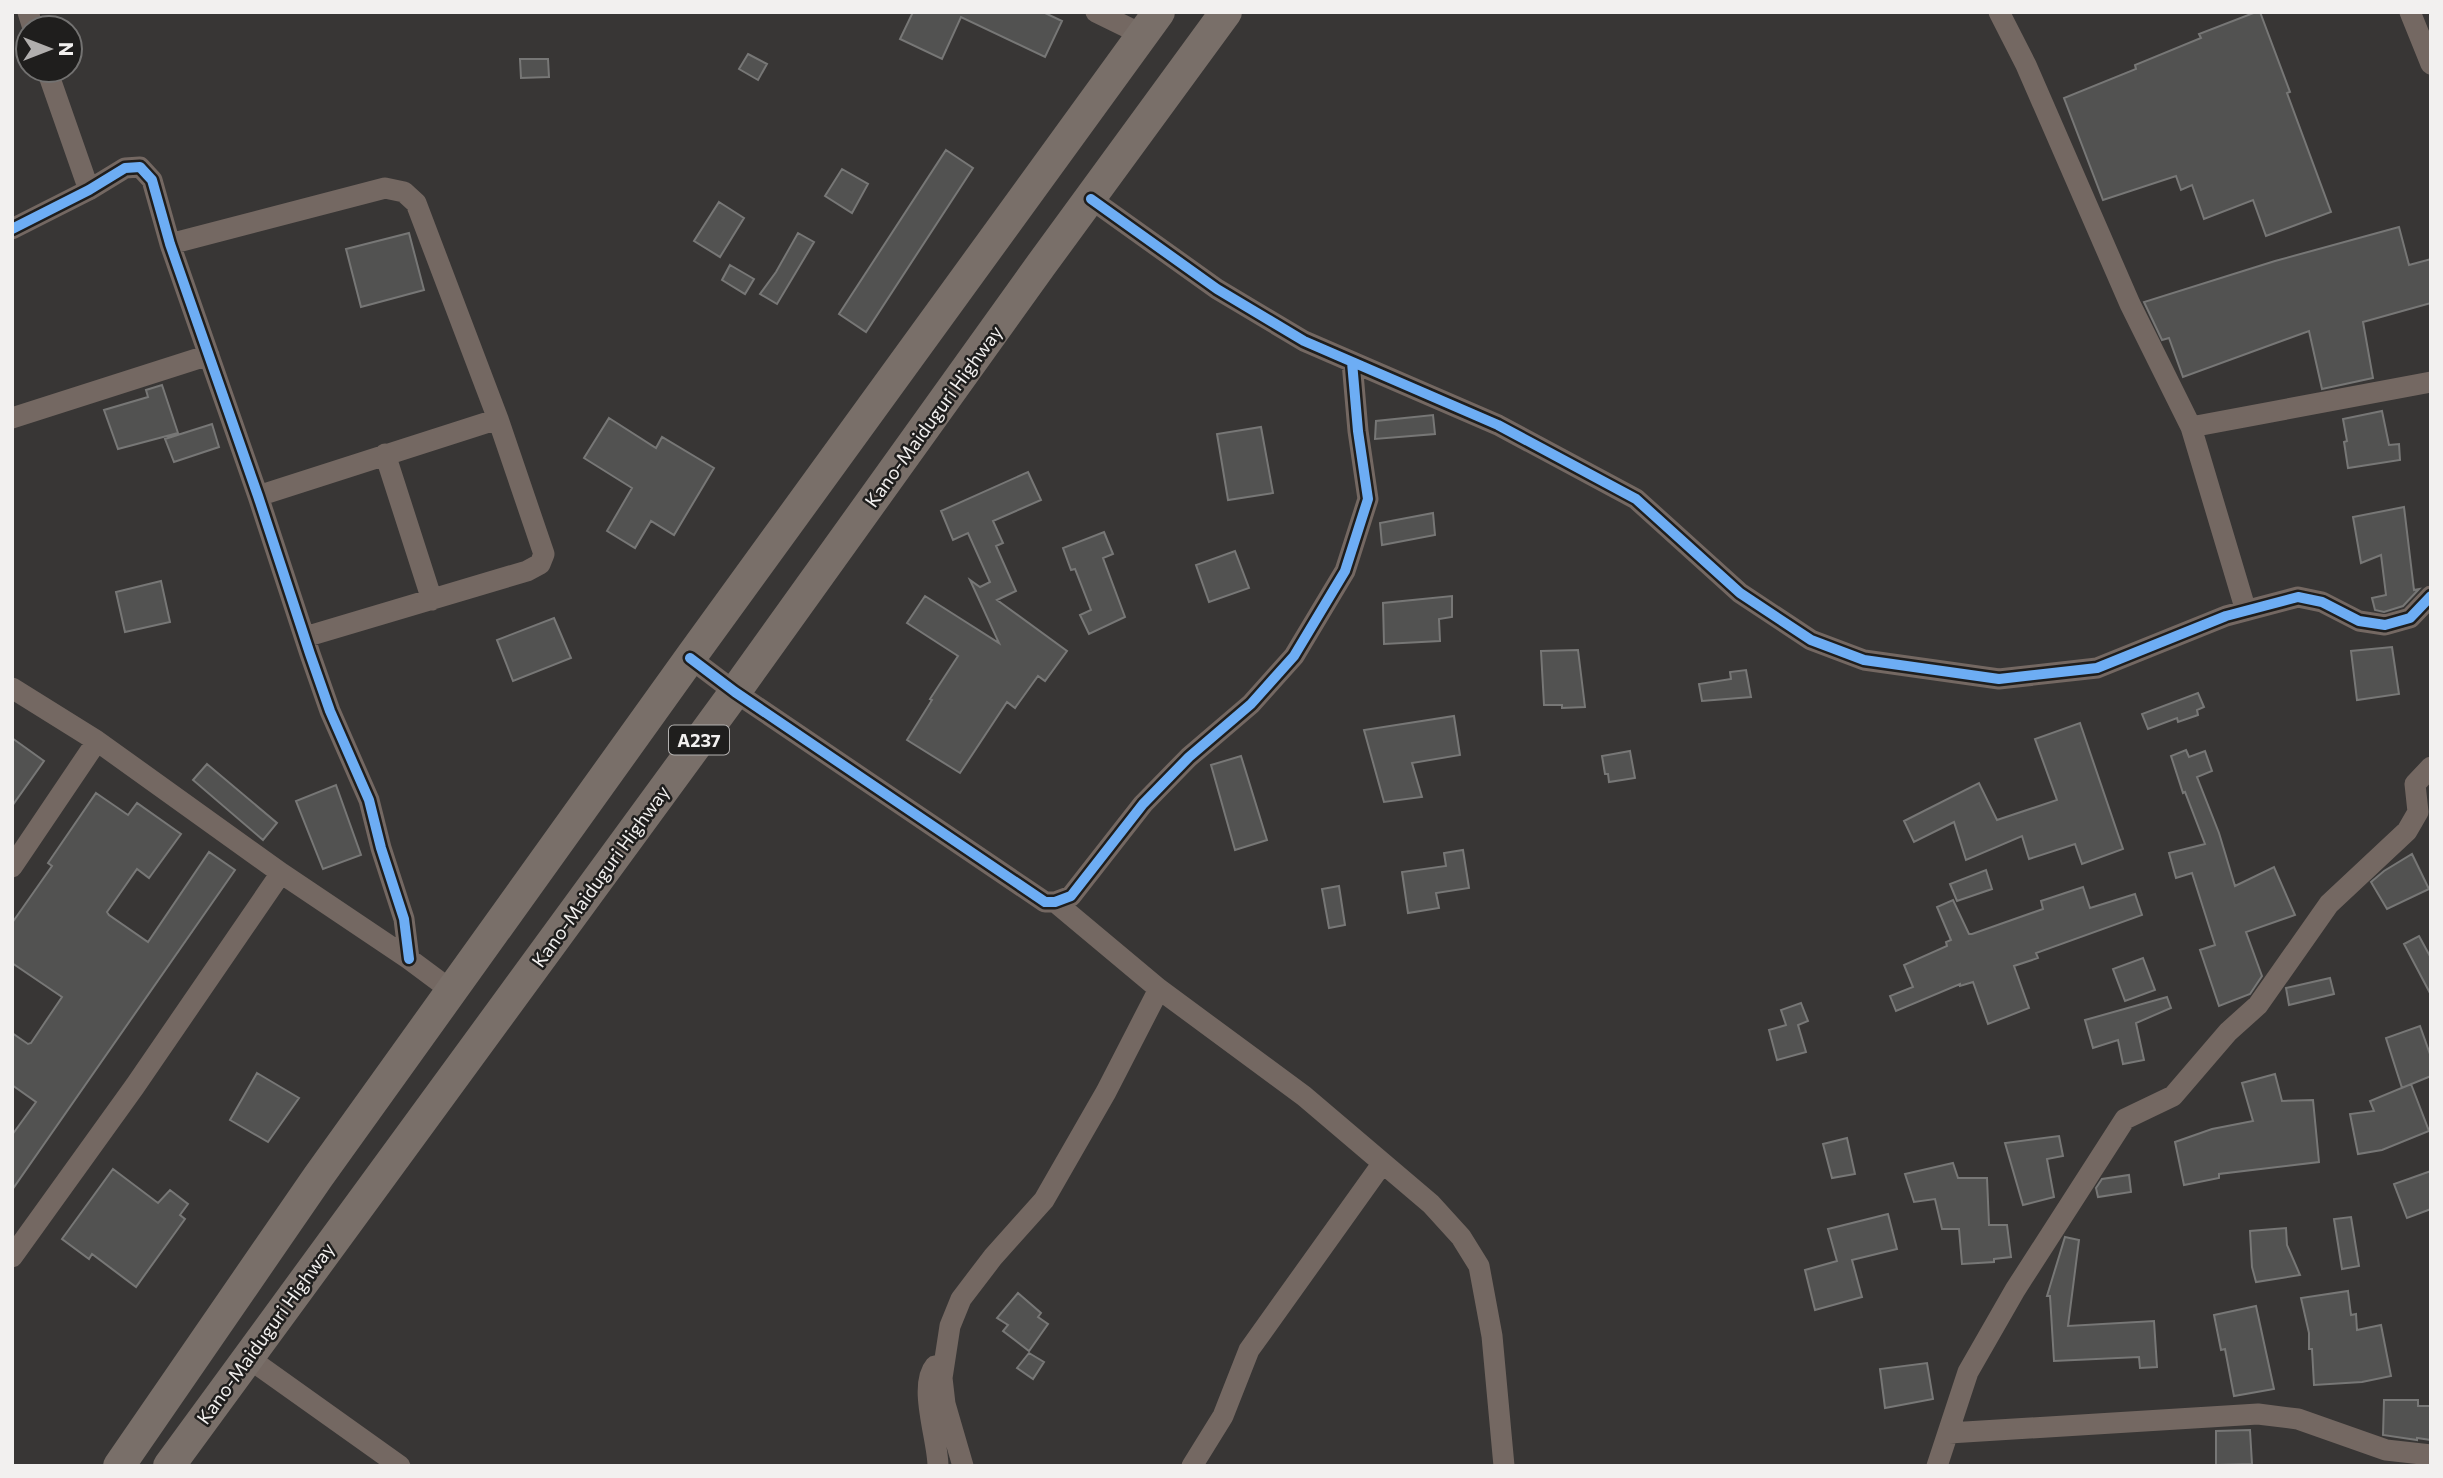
<svg xmlns="http://www.w3.org/2000/svg" width="2443" height="1478" font-family="Commissioner,sans-serif">
	<style>
		.building { fill: #525251; stroke: #777776; stroke-width: 2 }
		.lines { fill: none; stroke-linecap: round; stroke-linejoin: round }
		.minor { stroke: #746862; stroke-width: 21 }
		.highway { stroke: #796f69; stroke-width: 32 }
		.cycleway-casing { stroke: #1f1e1d; stroke-width: 15 }
		.cycleway { stroke: #6dadf4; stroke-width: 10 }
		.labels { text-anchor: middle; dominant-baseline: central; stroke-width: 5; stroke-linejoin: round; paint-order: stroke }
		.shield { fill: #1f1e1d; stroke: #b3b1b0; stroke-width: 2 }
		.shield-label { font-size: 18px; font-weight: bold; fill: #f2f0ef }
		.street-label { font-size: 19px; fill: #f2f0ef; stroke: #1f1e1d }
	</style>
	<rect width="100%" height="100%" fill="#383635"/>
	<path class="building" d="M913,12H1043L1062,21L1045,57L961,17L942,59L900,39Z
		M2256,12H2260L2290,92L2287,93L2331,212L2266,236L2253,200L2204,219L2192,185L2181,190L2176,176L2103,200L2064,98L2136,69L2135,65L2201,38L2199,34Z
		M748,54L767,64L758,80L739,69Z
		M520,59H548L549,77L521,78Z
		M946,150L973,168L866,332L839,314Z
		M842,169L868,184L852,213L825,196Z
		M719,202L744,218L720,257L694,241Z
		M2399,227L2409,265L2431,259V303L2363,322L2373,378L2322,389L2309,331L2183,377L2169,338L2162,340L2144,302L2275,261Z
		M409,233L424,290L361,307L346,249Z
		M798,233L814,242L777,304L760,294L776,272Z
		M730,265L754,279L745,294L722,280Z
		M162,385L178,433L118,449L104,410L148,397L146,390Z
		M2382,411L2389,445L2399,444L2400,460L2348,468L2344,442L2347,441L2343,419Z
		M1433,415L1435,434L1375,439L1376,421Z
		M609,418L656,448L662,437L714,468L674,535L651,521L635,548L607,531L632,488L584,458Z
		M212,424L219,447L174,462L165,439Z
		M1261,427L1273,493L1228,500L1217,434Z
		M1028,472L1041,500L993,521L1003,543L996,546L1016,591L997,600L1067,651L1045,681L1038,676L1015,708L1007,702L960,773L907,740L932,700L930,699L958,656L907,623L925,596L999,643L970,580L980,587L990,582L968,533L953,540L941,511Z
		M2404,507L2414,590L2419,589L2403,606L2384,612L2375,610L2372,598L2386,595L2381,555L2361,563L2353,517Z
		M1433,513L1435,535L1382,545L1380,523Z
		M1104,532L1113,554L1103,558L1125,617L1089,634L1080,615L1091,610L1075,569L1071,570L1063,548Z
		M1235,551L1249,588L1209,602L1196,565Z
		M161,581L170,622L125,632L116,592Z
		M1452,596V617L1439,619L1440,641L1384,644L1383,603Z
		M554,618L571,658L513,681L497,640Z
		M2392,647L2399,694L2357,700L2351,651Z
		M1578,650L1585,707L1562,708V705H1544L1541,651Z
		M1746,670L1751,697L1702,701L1699,684L1731,679L1730,672Z
		M2198,693L2204,707L2197,710L2198,715L2178,722L2177,718L2148,729L2142,714Z
		M1454,716L1460,755L1412,763L1422,797L1384,802L1364,730Z
		M2080,723L2123,849L2082,864L2075,844L2029,859L2022,836L1966,860L1954,822L1914,842L1904,821L1979,783L1997,820L2057,800L2035,739Z
		M12,738L44,761L12,806Z
		M2186,750L2189,757L2205,751L2212,771L2197,777L2219,833L2235,886L2274,867L2295,915L2246,932L2262,976L2250,994L2219,1006L2200,950L2215,945L2192,873L2176,878L2169,853L2205,844L2185,792L2183,793L2171,756Z
		M1630,751L1635,778L1609,782L1608,774H1605L1602,756Z
		M1241,756L1267,840L1235,850L1211,765Z
		M207,764L277,823L263,840L193,780Z
		M336,785L361,855L323,869L296,801Z
		M96,793L128,815L137,803L181,834L149,878L137,869L107,912L109,915L148,942L209,852L235,870L12,1190V1135L36,1102L12,1085V1033L28,1044L31,1043L62,997L12,963V923L52,866L48,863Z
		M1463,850L1469,888L1436,893L1439,908L1408,913L1402,872L1446,866L1444,853Z
		M2412,854L2429,889L2387,909L2371,882L2384,871Z
		M1986,870L1992,889L1957,901L1950,884Z
		M1339,886L1345,925L1329,928L1322,889Z
		M2083,887L2090,908L2135,894L2142,915L2036,953L2038,958L2014,966L2029,1008L1988,1024L1973,982L1960,986V984L1896,1011L1890,996L1913,987L1904,965L1947,946L1946,942L1951,940L1937,907L1953,900L1969,934H1972L2043,909L2041,901Z
		M2419,936L2431,958V995L2404,944Z
		M2143,958L2155,990L2125,1001L2113,969Z
		M2330,978L2334,994L2289,1005L2286,988Z
		M2167,997L2171,1008L2136,1023L2144,1060L2123,1064L2118,1040L2093,1048L2085,1020Z
		M1801,1003L1808,1021L1798,1025L1806,1052L1777,1060L1769,1030L1786,1025L1781,1010Z
		M2420,1026L2431,1057V1076L2402,1088L2386,1038Z
		M257,1073L299,1098L268,1142L230,1120Z
		M2275,1074L2282,1101L2313,1100L2319,1162L2219,1174V1178L2184,1185L2175,1142L2212,1129L2253,1121L2242,1083Z
		M2411,1084L2429,1131L2382,1150L2358,1154L2350,1114L2374,1111L2370,1101Z
		M2059,1136L2063,1156L2047,1159L2054,1197L2023,1205L2005,1143Z
		M1847,1138L1855,1174L1832,1178L1823,1144Z
		M1953,1163L1958,1178H1987L1989,1225H2007L2011,1257L1994,1259V1262L1962,1264L1959,1229H1942L1935,1199L1914,1202L1905,1174Z
		M113,1169L158,1203L170,1190L188,1204L180,1215L185,1219L136,1287L92,1254L89,1259L62,1239Z
		M2431,1171V1209L2407,1218L2394,1184Z
		M2129,1175L2131,1192L2098,1197L2096,1188L2102,1179Z
		M1888,1214L1897,1249L1852,1260L1862,1297L1815,1310L1805,1270L1837,1261L1828,1229Z
		M2351,1217L2359,1266L2342,1269L2334,1219Z
		M2286,1228L2287,1245L2300,1275L2256,1282L2252,1267L2250,1231Z
		M2065,1237L2079,1240L2068,1326L2154,1321L2157,1367L2140,1368L2139,1357L2054,1361L2050,1296H2047Z
		M2348,1291L2351,1315L2356,1314L2357,1330L2381,1325L2391,1376L2362,1382L2314,1385L2312,1349H2309V1333L2301,1298Z
		M1018,1293L1041,1313L1038,1317L1048,1324L1029,1351L1003,1331L1008,1325L997,1318Z
		M2256,1306L2274,1389L2234,1396L2225,1349L2221,1350L2214,1315Z
		M1029,1353L1044,1362L1033,1379L1017,1368Z
		M1927,1363L1933,1399L1885,1408L1880,1369Z
		M2384,1400H2418V1406H2431V1440L2417,1438V1440L2383,1435Z
		M2250,1430L2252,1464L2216,1465V1431Z"/>
	<g class="lines">
		<path class="minor" d="M28,12L33,28
			M1096,12L1141,34
			M1999,12L2026,65L2130,304L2191,427L2246,611
			M2410,12L2431,64
			M47,70L89,190
			M1091,199L1217,289L1304,341L1498,425L1636,499L1740,593L1811,640L1864,660L1999,679L2097,668L2226,616L2298,597L2322,602L2359,621L2385,625L2410,618L2431,596
			M12,229L89,190L125,168L140,167L152,180L170,244L258,496L310,654L330,711L369,800L381,848L404,919L409,959
			M170,244L385,188L404,192L416,203L498,419
			M12,418L209,355
			M2191,427L2431,382
			M385,454L432,600
			M258,496L498,419L544,554L540,564L527,571L305,637
			M690,658L735,692L1045,902H1055L1071,896L1143,804L1189,757L1251,704L1294,656L1345,571L1368,499L1358,431L1352,362
			M12,688L97,741L281,873
			M12,867L97,741
			M1055,902L1159,989L1304,1096L1431,1204L1461,1237L1479,1266L1492,1336L1504,1466
			M12,1257L135,1086L281,873L409,959L452,991
			M247,1357L400,1466
			M935,1366C918,1386 938,1440 938,1466
			M1949,1433L2258,1414L2298,1419L2386,1450L2431,1455
			M963,1466L945,1404L942,1378L950,1326L961,1299L993,1257L1044,1200L1106,1092L1159,989
			M1192,1466L1223,1416L1249,1350L1382,1164
			M1937,1466L1968,1372L2015,1290L2125,1119L2173,1096L2228,1032L2258,1005L2329,904L2407,831L2418,812L2415,784L2431,767"/>
		<path class="highway" d="M119,1466L318,1177L690,658L1159,12
			M169,1466L735,692L1041,265L1226,12"/>
		<defs>
			<path id="cycleway" d="M1091,199L1217,289L1304,341L1498,425L1636,499L1740,593L1811,640L1864,660L1999,679L2097,668L2226,616L2298,597L2322,602L2359,621L2385,625L2410,618L2431,596
				M12,229L89,190L125,168L140,167L152,180L170,244L258,496L310,654L330,711L369,800L381,848L404,919L409,959
				M690,658L735,692L1045,902H1055L1071,896L1143,804L1189,757L1251,704L1294,656L1345,571L1368,499L1358,431L1352,362"/>
		</defs>
		<use href="#cycleway" class="cycleway-casing"/>
		<use href="#cycleway" class="cycleway"/>
	</g>
	<g class="labels">
		<rect class="shield" x="669" y="725.5" width="60" height="29" rx="5"/>
		<g class="shield-label">
			<text x="699" y="740">A237</text>
		</g>
		<g class="street-label">
			<text transform="translate(933 416) rotate(-54)">Kano-Maiduguri Highway</text>
			<text transform="translate(600 876) rotate(-54)">Kano-Maiduguri Highway</text>
			<text transform="translate(265 1333) rotate(-54)">Kano-Maiduguri Highway</text>
		</g>
	</g>
	<rect width="2443" height="1478" fill="none" stroke="#f2f0ef" stroke-width="28"/>
	<g transform="translate(49 49) rotate(90)"><circle r="33" fill="#1f1e1d" stroke="#737271" stroke-width="2"/>
	<path d="M0-5L12 26L0 18L-12 26Z" fill="#b1afae"/>
	<text y="-10" font-size="19" font-weight="bold" text-anchor="middle" fill="#f2f0ef">N</text>
	</g>
</svg>
